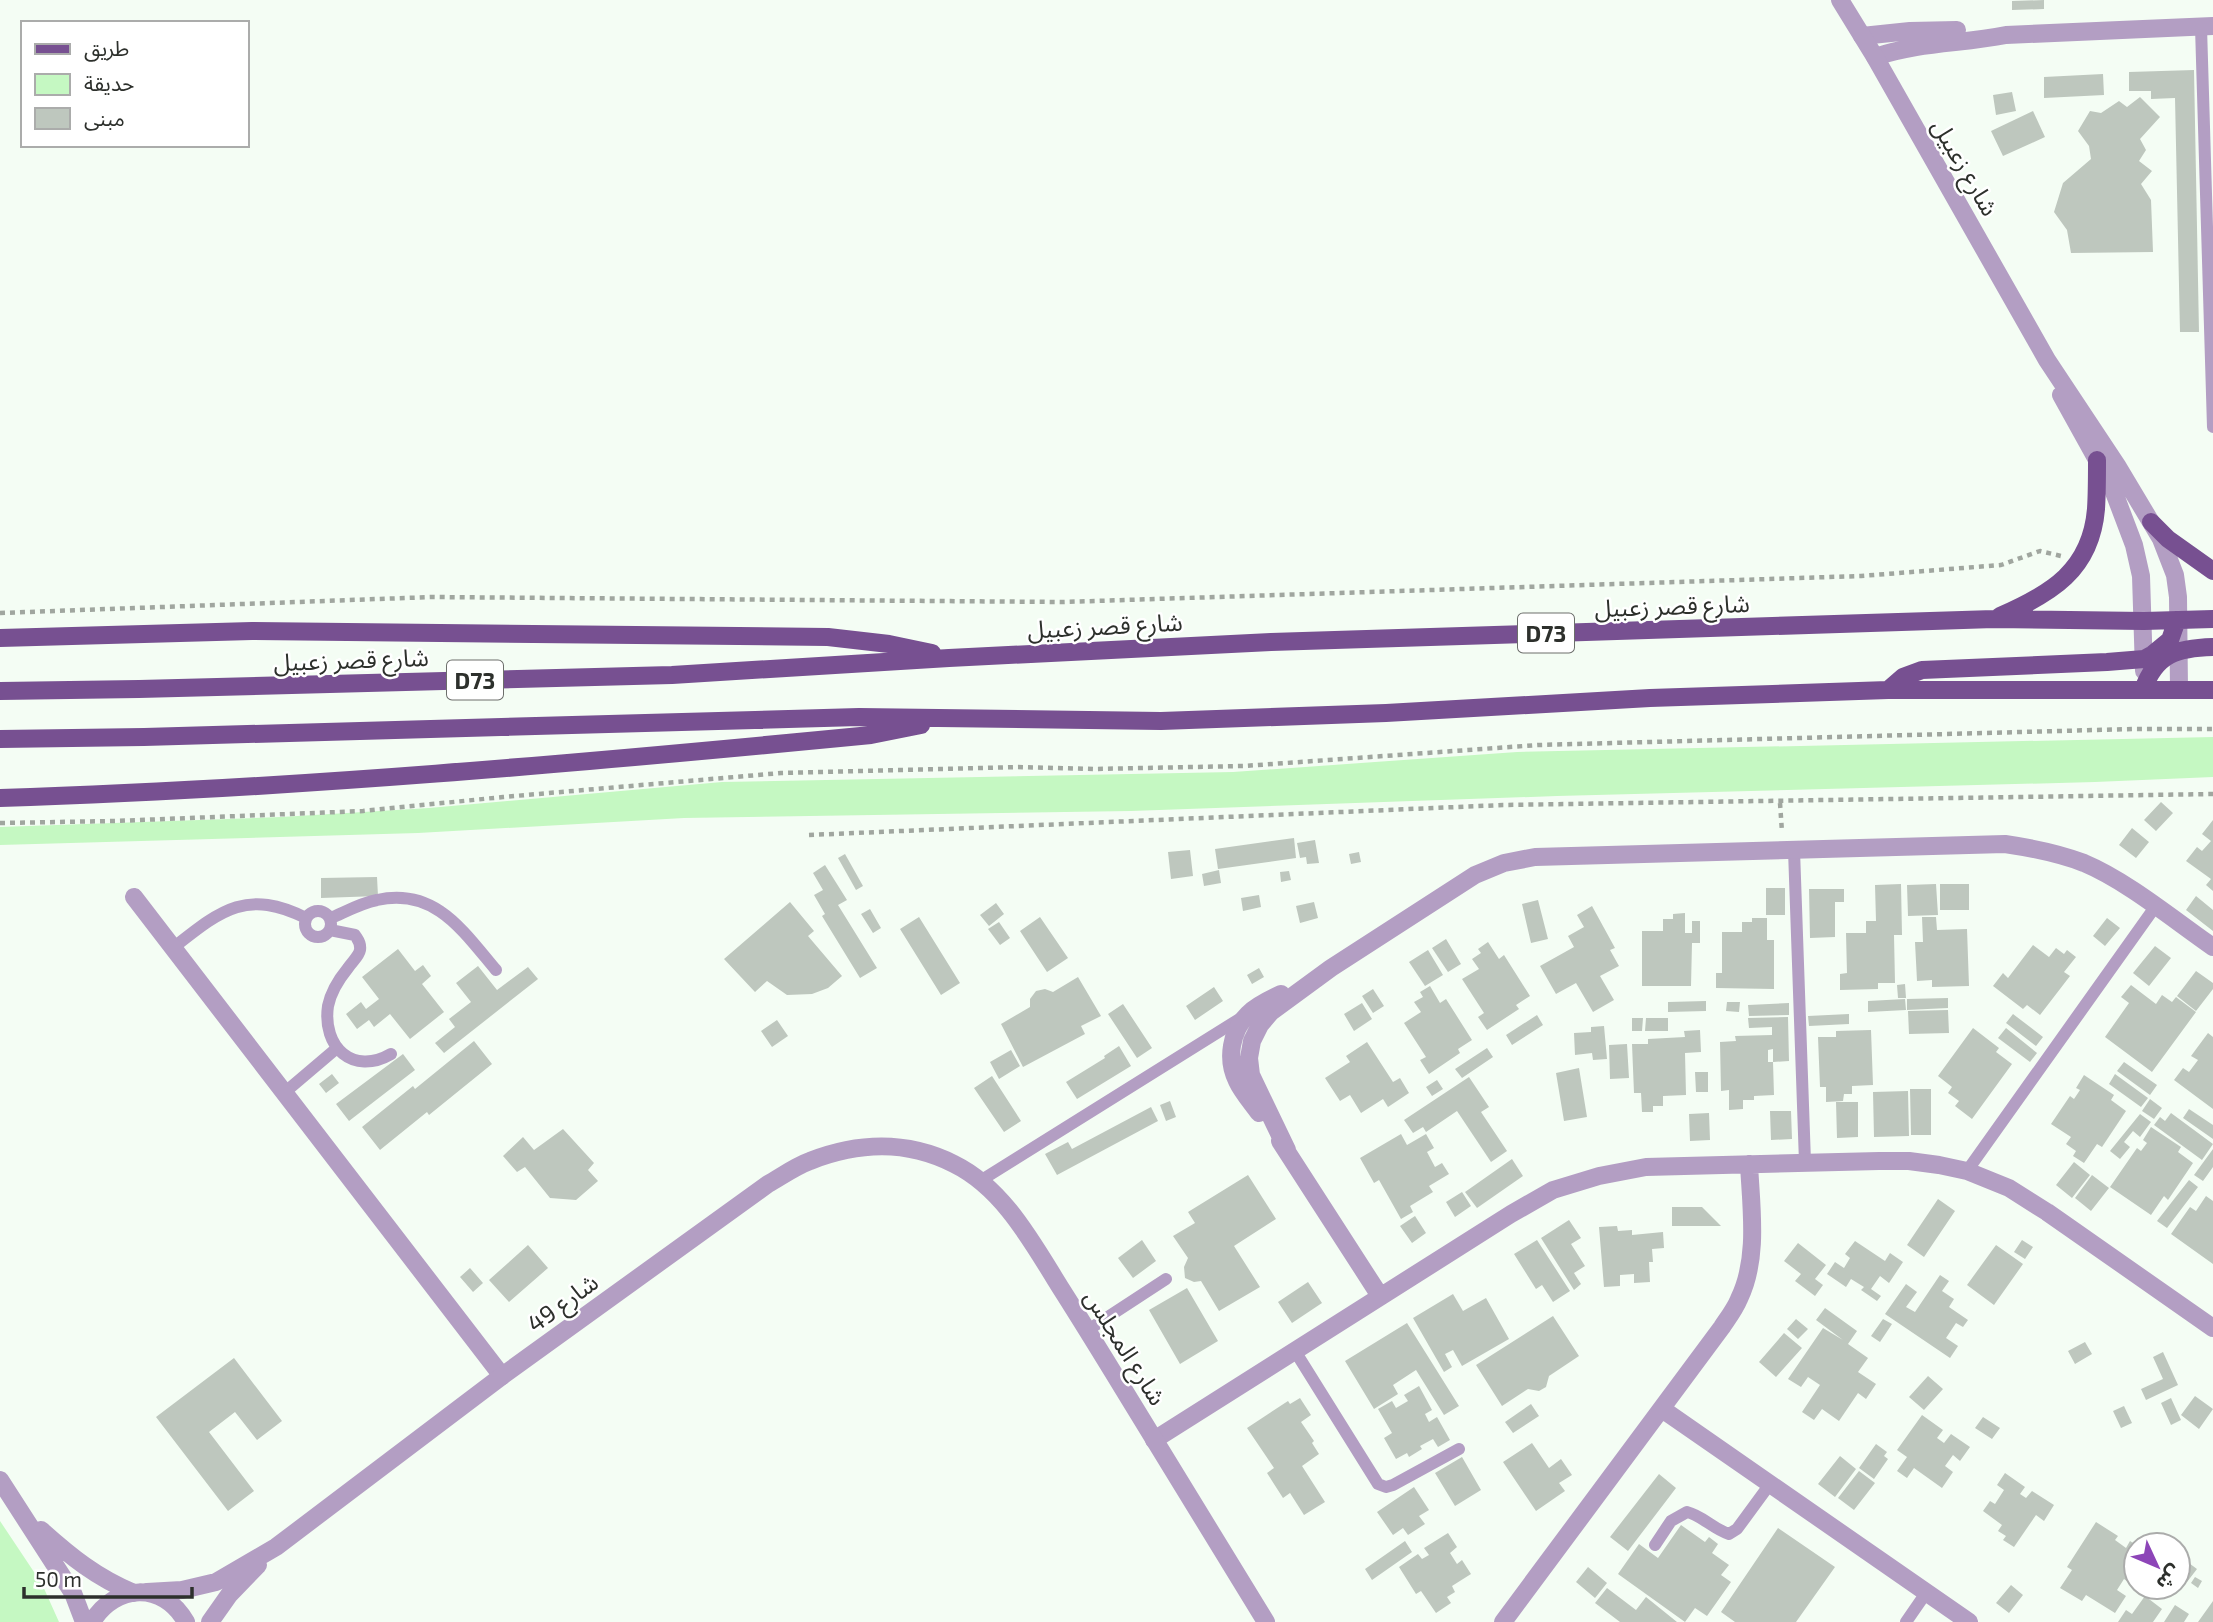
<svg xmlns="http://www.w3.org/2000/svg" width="2213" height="1622" font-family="'Exo 2','Noto Sans Arabic',sans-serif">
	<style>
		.green { fill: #c5f8c2 }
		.building { fill: #bec7be }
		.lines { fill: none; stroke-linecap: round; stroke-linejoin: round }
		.path { stroke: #a0a69f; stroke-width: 4.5; stroke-dasharray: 5 5; stroke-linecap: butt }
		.service { stroke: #b39ec3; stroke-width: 12 }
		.minor { stroke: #b39ec3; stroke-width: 18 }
		.tertiary { stroke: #b39ec3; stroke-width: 18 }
		.primary { stroke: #775091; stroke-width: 18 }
		.labels { text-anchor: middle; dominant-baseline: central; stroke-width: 5; stroke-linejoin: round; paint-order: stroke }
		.shield { fill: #fff; stroke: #6c6e6b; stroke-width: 2 }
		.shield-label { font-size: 23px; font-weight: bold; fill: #2d302c }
		.street-label { font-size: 24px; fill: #2d302c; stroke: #fff }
	</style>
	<rect width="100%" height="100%" fill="#f4fdf4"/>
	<path class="green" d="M2213,737V777L2095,782L1557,796L1131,811L684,818L418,833L0,845V827L281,817L429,808L722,782L1233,772L1517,752Z
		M0,1521L42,1584L59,1622H0Z"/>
	<path class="building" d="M2044,0V9L2012,10V1Z
		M2194,70L2199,332H2180L2175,98L2151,99V91H2129V72Z
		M2103,74L2104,95L2044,98V77Z
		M2012,92L2016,111L1996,115L1993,95Z
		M2140,97L2160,117L2140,139L2146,150L2139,161L2152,171L2141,184L2151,200L2153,252L2071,253L2067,230L2054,212L2063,183L2091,159L2089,146L2078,131L2090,111L2101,113L2119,101L2127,107Z
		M2033,111L2045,137L2003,156L1991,131Z
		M2161,802L2173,813L2156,831L2144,820Z
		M2213,820V891L2206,885L2211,879L2186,861L2197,847L2202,851L2211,841L2202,834Z
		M2132,828L2149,842L2136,858L2119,845Z
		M1294,838L1296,858L1218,869L1215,849Z
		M1315,840L1319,863L1307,864L1306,857L1300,858L1297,843Z
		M1190,850L1193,876L1171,879L1168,852Z
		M1359,852L1361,862L1351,864L1349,854Z
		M845,854L863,886L856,890L838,858Z
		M825,865L847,900L838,905L877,968L860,978L822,916L825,914L814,895L823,890L813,873Z
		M1219,870L1221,883L1204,886L1202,874Z
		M1289,871L1291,880L1281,882L1280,872Z
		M377,877L378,896L321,898V878Z
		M1901,884L1902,935H1894L1895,983H1878V989L1840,990V974L1847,973L1846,933H1866V921H1876L1875,885Z
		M1936,884L1938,915L1908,916L1907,885Z
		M1940,884H1969V910H1940Z
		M1766,888H1785V915H1766Z
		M1809,889H1844V902H1835V937L1810,938Z
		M1259,895L1261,907L1243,911L1241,898Z
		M2196,896L2213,910V931L2186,910Z
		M1538,900L1548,939L1531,943L1522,904Z
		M790,902L814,931L808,936L842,976L828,988L812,994L787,995L767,981L755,992L724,959Z
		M1314,902L1318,918L1300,923L1296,906Z
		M996,903L1004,914L989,926L980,915Z
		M1592,906L1615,948L1610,950L1619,966L1600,976L1614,1000L1593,1012L1576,983L1556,994L1540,966L1574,947L1568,936L1584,927L1577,915Z
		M870,909L881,928L873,933L861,914Z
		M1685,913V933H1692V921H1700V943H1692L1691,986H1642V931H1663V919H1673V914Z
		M919,917L960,983L941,995L900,929Z
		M1040,917L1068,958L1047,972L1020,931Z
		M1922,917H1936L1937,930L1967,929L1969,986L1932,987V980L1917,981L1915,942H1923Z
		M1752,918H1767V940H1774V989L1716,988V973H1722V932H1742V922H1752Z
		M2107,918L2120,928L2105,946L2093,936Z
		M999,922L1010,938L1000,945L988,929Z
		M1446,939L1461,964L1448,972L1432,948Z
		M1488,942L1499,959L1504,955L1530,996L1516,1005L1519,1009L1487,1030L1478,1017L1484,1013L1462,979L1479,969L1472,959L1481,953L1478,949Z
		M2033,945L2049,957L2056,948L2064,954L2067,950L2076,957L2064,972L2070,976L2040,1015L2027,1005L2023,1009L1993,986L2003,973L2008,978Z
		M2155,946L2171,958L2149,986L2133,973Z
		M398,949L415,971L423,965L431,976L422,984L444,1012L410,1039L390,1014L374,1027L369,1020L357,1029L346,1014L361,1002L366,1009L379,999L362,977Z
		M1428,950L1443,975L1425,986L1409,962Z
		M478,966L497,990L528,967L538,979L444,1053L435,1043L455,1027L449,1019L471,1002L456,983Z
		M1259,968L1264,977L1252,984L1247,975Z
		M2196,971L2213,983V989L2196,1011L2177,996Z
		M1078,977L1101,1016L1081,1026L1085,1034L1023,1067L1001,1024L1030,1007V999L1036,991L1045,989L1053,992Z
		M1905,984L1906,998H1898L1897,985Z
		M2131,985L2156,1004L2162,995L2172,1002L2176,997L2196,1012L2152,1072L2105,1037L2129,1003L2121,997Z
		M1430,986L1440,1003L1446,999L1472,1040L1458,1049L1460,1053L1429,1074L1420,1060L1426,1057L1404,1023L1421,1012L1414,1002L1423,997L1420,992Z
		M1214,987L1223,1001L1195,1020L1186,1006Z
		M1373,989L1384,1006L1373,1013L1362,996Z
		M1948,998V1008L1907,1010V999Z
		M1905,999L1906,1010L1868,1012V1001Z
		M1706,1001V1011L1668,1012V1002Z
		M1727,1002H1740L1739,1012L1726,1011Z
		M1362,1003L1372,1019L1354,1031L1344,1014Z
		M1789,1003V1015L1749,1016L1748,1005Z
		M1123,1004L1152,1048L1137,1058L1108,1014Z
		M1948,1010L1949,1033L1909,1034L1908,1011Z
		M1849,1014V1024L1809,1026L1808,1016Z
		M2013,1014L2043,1037L2036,1046L2006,1023Z
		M1537,1015L1543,1025L1512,1045L1506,1035Z
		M1788,1017L1789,1061L1773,1062V1049L1768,1050V1062H1773L1774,1095L1754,1096V1100H1743V1109L1729,1110V1090L1721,1091L1720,1042L1736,1041L1735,1036L1772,1035V1027L1749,1028L1748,1018Z
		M1632,1018H1643L1642,1031H1632Z
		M1646,1018H1668V1031H1645Z
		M777,1020L788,1036L772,1047L761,1031Z
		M1604,1026L1607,1059L1593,1060L1592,1053L1575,1055L1574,1033L1591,1032V1027Z
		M1973,1028L1999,1048L1996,1052L2012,1064L1972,1119L1955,1106L1959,1101L1948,1093L1952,1087L1938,1076Z
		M2006,1028L2037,1053L2030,1062L1998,1038Z
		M1700,1030L1701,1052L1685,1053L1686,1095L1663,1096V1106H1653V1112H1642L1641,1093H1634L1632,1044H1648V1039L1685,1037L1684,1031Z
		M1871,1030L1873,1085L1852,1086V1094H1844L1843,1101L1826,1102V1087H1820L1818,1037H1836V1031Z
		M2208,1033L2213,1037V1109L2174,1080L2183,1068L2189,1072L2198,1060L2191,1056Z
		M474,1041L492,1064L429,1115L427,1112L380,1150L362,1127L413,1086L415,1089Z
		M1367,1042L1393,1082L1400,1078L1409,1093L1388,1107L1383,1099L1361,1113L1350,1095L1340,1101L1325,1078L1350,1062L1346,1056Z
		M1627,1044L1629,1078L1610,1079L1609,1045Z
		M1119,1046L1131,1066L1077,1099L1066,1082L1105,1058L1104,1056Z
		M1487,1048L1493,1057L1462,1078L1455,1069Z
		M1011,1050L1020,1066L999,1079L990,1062Z
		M403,1054L415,1070L349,1121L336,1104Z
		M2124,1062L2157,1085L2150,1095L2117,1071Z
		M1579,1068L1587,1117L1564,1121L1556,1073Z
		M1695,1072H1708V1092H1696Z
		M332,1074L339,1083L326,1093L319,1084Z
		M2115,1074L2148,1098L2141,1107L2109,1084Z
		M2084,1075L2114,1095L2111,1100L2126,1111L2102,1147L2097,1144L2084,1163L2073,1156L2076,1151L2066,1144L2071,1137L2051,1124L2070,1096L2074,1099L2080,1090L2076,1088Z
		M992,1076L1021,1121L1004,1132L974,1088Z
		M1469,1077L1489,1107L1481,1112L1507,1151L1491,1162L1457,1111L1426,1132L1423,1127L1413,1133L1404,1120Z
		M1437,1080L1443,1089L1432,1096L1426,1087Z
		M1910,1089H1931V1135H1911Z
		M1908,1091L1909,1136L1874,1137L1873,1092Z
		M2150,1099L2162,1108L2154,1119L2142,1111Z
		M1170,1101L1176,1117L1166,1121L1160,1105Z
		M1836,1102H1858V1137L1837,1138Z
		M1151,1107L1158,1121L1057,1175L1045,1154L1068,1142L1072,1149Z
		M2189,1109L2213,1125V1139L2183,1118Z
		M1770,1111H1791L1792,1139L1771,1140Z
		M1709,1113L1710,1140L1690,1141L1689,1114Z
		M2171,1113L2213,1144L2202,1160L2154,1125L2160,1117L2165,1121Z
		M2140,1114L2151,1122L2140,1137L2133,1131L2124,1142L2130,1147L2120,1159L2110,1151Z
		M2151,1127L2181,1147L2178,1152L2193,1163L2168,1200L2164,1196L2151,1215L2110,1187L2137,1148L2141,1151L2147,1143L2143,1140Z
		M563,1129L594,1163L588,1170L598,1181L576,1200L550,1198L525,1167L517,1172L503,1156L523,1137L534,1150Z
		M1401,1134L1407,1145L1426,1134L1434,1148L1427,1152L1435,1167L1442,1163L1449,1174L1429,1186L1433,1192L1410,1206L1413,1212L1401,1219L1379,1180L1374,1183L1360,1158Z
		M2213,1149V1167L2203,1181L2194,1175Z
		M1512,1159L1523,1176L1477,1208L1465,1192Z
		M2074,1162L2090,1175L2072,1198L2056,1185Z
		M1248,1175L1276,1219L1234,1246L1260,1287L1219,1311L1201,1281L1194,1282L1185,1278L1184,1267L1188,1258L1173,1236L1195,1223L1188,1212Z
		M2092,1175L2109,1188L2091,1211L2075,1198Z
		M2189,1180L2198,1187L2167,1228L2157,1221Z
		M1462,1192L1471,1206L1455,1217L1446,1202Z
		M2206,1196L2213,1201V1264L2171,1234L2190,1207L2196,1211Z
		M1938,1199L1955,1211L1924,1257L1907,1245Z
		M1672,1207H1702L1721,1226H1672Z
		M1415,1216L1426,1233L1412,1243L1400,1226Z
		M1569,1220L1581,1238L1571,1244L1585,1266L1574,1273L1581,1284L1574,1290L1541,1238Z
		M1617,1226L1618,1231L1632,1230V1235L1663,1232L1664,1248L1652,1249L1653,1262H1649L1650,1282L1634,1283V1274L1620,1275V1286L1604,1287L1599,1227Z
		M1142,1240L1156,1261L1133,1278L1118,1258Z
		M1537,1240L1570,1291L1553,1302L1542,1285L1536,1289L1514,1254Z
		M2022,1240L2033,1247L2025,1259L2014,1252Z
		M1855,1241L1885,1261L1890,1253L1903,1262L1889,1283L1880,1276L1871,1289L1881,1296L1877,1301L1861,1290L1864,1287L1851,1279L1846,1287L1827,1274L1835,1262L1844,1268L1850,1258L1845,1254Z
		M1798,1243L1826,1265L1815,1279L1823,1285L1815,1296L1795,1281L1801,1274L1784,1261Z
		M528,1245L548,1268L509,1302L489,1280Z
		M1996,1245L2023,1264L1994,1305L1967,1285Z
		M470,1268L483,1283L473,1292L460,1277Z
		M1940,1275L1949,1281L1942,1291L1954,1299L1949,1307L1968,1320L1963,1327L1956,1323L1946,1338L1958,1346L1950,1358L1885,1314L1906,1284L1917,1292L1906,1307L1915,1312Z
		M1308,1282L1322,1303L1292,1323L1278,1302Z
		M1187,1288L1218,1341L1180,1364L1149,1310Z
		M1453,1294L1463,1311L1486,1298L1509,1339L1462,1366L1453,1350L1445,1354L1452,1367L1444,1372L1413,1318Z
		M1825,1308L1857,1331L1848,1344L1868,1358L1858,1372L1876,1384L1866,1399L1858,1393L1839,1421L1822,1409L1814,1420L1802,1412L1820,1385L1808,1377L1801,1387L1788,1379L1823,1328L1843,1340L1816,1320Z
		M1553,1316L1579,1356L1549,1376L1546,1387L1539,1391L1528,1389L1502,1406L1476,1365Z
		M1796,1319L1808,1329L1798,1339L1787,1329Z
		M1883,1319L1892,1324L1880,1342L1871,1336Z
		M1407,1323L1459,1406L1444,1415L1416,1370L1393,1385L1398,1394L1374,1409L1345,1361Z
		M1784,1333L1802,1348L1776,1377L1759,1362Z
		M2085,1342L2092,1354L2075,1364L2068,1351Z
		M2163,1352L2178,1385L2146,1400L2141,1389L2163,1379L2153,1357Z
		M234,1358L282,1421L257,1440L235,1412L209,1432L254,1491L228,1511L156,1417Z
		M1928,1376L1943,1389L1924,1410L1909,1397Z
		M1419,1386L1432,1410L1425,1414L1429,1422L1437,1417L1450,1440L1438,1447L1433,1439L1420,1446L1422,1449L1409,1457L1407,1453L1396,1459L1384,1438L1392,1433L1378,1409L1392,1401L1396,1408L1408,1401L1404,1395Z
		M2195,1396L2213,1409L2199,1429L2181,1415Z
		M1300,1398L1311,1415L1301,1422L1314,1441L1312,1443L1319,1454L1302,1466L1325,1502L1304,1515L1290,1493L1283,1498L1267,1473L1274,1468L1247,1428L1288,1401L1290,1404Z
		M2171,1398L2181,1420L2171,1425L2161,1403Z
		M1531,1404L1539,1416L1513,1433L1505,1422Z
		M2124,1406L2132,1423L2121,1428L2113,1411Z
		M1922,1415L1943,1430L1937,1438L1944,1443L1951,1434L1970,1447L1960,1461L1953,1455L1945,1466L1953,1472L1942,1488L1914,1468L1907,1478L1897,1471L1907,1457L1897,1450Z
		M1983,1417L2000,1428L1992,1439L1975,1428Z
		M1532,1443L1549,1468L1561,1459L1572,1475L1559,1483L1565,1491L1536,1511L1503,1462Z
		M1876,1444L1887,1452L1884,1456L1888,1459L1874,1479L1859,1468Z
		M1840,1456L1856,1469L1835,1497L1818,1484Z
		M1462,1457L1481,1490L1455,1506L1435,1473Z
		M1859,1471L1875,1483L1854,1510L1838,1498Z
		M2005,1473L2025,1487L2020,1494L2026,1498L2032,1491L2054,1505L2044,1521L2036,1515L2014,1547L2003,1540L2006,1536L1998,1531L2002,1525L1983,1511L1990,1501L1995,1504L2004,1490L1997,1485Z
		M1659,1474L1676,1488L1628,1551L1610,1537Z
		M1414,1487L1429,1510L1419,1516L1425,1524L1408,1535L1403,1528L1393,1535L1377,1512Z
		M2096,1522L2118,1536L2115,1540L2126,1548L2130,1541L2136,1545V1579L2133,1585L2124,1579L2117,1590L2126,1596L2115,1613L2086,1595L2082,1601L2060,1588L2072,1570L2067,1567Z
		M1681,1525L1705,1542L1709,1537L1718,1544L1712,1553L1729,1565L1721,1575L1731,1582L1707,1616L1695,1608L1685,1622L1618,1574L1639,1544L1658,1558Z
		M1778,1528L1835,1567L1796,1622H1735L1721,1612Z
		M1448,1533L1457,1547L1450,1553L1457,1564L1462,1560L1471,1574L1452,1586L1455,1592L1447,1597L1451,1603L1436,1613L1421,1591L1416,1594L1399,1567L1418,1554L1422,1559L1429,1555L1424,1548Z
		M1405,1541L1412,1552L1372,1580L1365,1569Z
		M2178,1555L2197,1569L2187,1582L2178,1575Z
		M1588,1567L1607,1583L1595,1598L1576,1582Z
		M2195,1577L2202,1581L2198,1588L2191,1583Z
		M2011,1585L2023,1595L2009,1613L1996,1603Z
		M1607,1588L1636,1610L1646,1597L1677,1622H1620L1595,1603Z
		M2145,1596L2162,1609L2153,1622H2118L2126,1610L2132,1614Z
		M2213,1601V1622H2198Z
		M2175,1605L2189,1614L2184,1622H2164Z"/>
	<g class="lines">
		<path class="path" d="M0,613L432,597L1063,602L1861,576L2001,565L2040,551L2061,556
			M1780,803L1782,832
			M0,823L115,821L363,811L503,797L781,773L1018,767L1093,769L1244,766L1538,745L2133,729H2213
			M809,835L1503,805L2213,794"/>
		<path class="service" d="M2201,27L2213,427
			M1794,850L1805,1162
			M305 924a13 13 0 1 1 26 0a13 13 0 1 1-26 0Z
			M331,918C345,912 361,903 377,900C435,887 463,931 496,970
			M330,930L355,935C358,940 361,943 360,950C359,956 352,962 348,968C339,979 331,991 328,1006C322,1047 353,1076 391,1054
			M173,948C220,911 246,888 306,918
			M284,1093L337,1048
			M1967,1171L2155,907
			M980,1181L1241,1018
			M1088,1330L1166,1279
			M1295,1351L1378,1484L1386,1487L1393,1485L1459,1449
			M1655,1545L1671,1521L1687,1512C1703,1516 1713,1529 1729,1534L1737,1529L1770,1484
			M1906,1622L1926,1593"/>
		<path class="minor" d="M1862,36L1910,31L1957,30
			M1875,57C1921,42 1960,44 2006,35L2213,26
			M134,897L502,1376
			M1259,1113C1251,1102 1242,1092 1237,1081C1226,1059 1231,1031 1248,1014C1257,1005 1270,999 1281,994
			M1280,1141L1380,1296
			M1287,1150L1251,1075L1249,1058L1252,1041L1260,1025L1271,1012L1331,968L1475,875L1504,863L1535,857L2005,844C2032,848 2058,853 2084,863C2127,881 2174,920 2213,947
			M1662,1409L1969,1622
			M1154,1440L1511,1214L1553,1190L1599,1176L1646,1167L1879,1161H1909L1939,1165L1967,1171L2009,1188L2047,1212L2213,1328
			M1503,1622L1722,1327C1728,1318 1735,1309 1739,1299C1759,1258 1751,1207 1749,1164"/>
		<path class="tertiary" d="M1840,0L1875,57L2047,360L2118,467L2161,539L2175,575L2178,597L2179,689
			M2061,395L2112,487L2134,545L2141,576L2144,671
			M0,1480L73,1593L84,1622
			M41,1530C70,1556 97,1578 134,1593
			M147,1592L182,1590L216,1582L276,1547L502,1376L768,1184C782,1176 796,1166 810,1161C859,1142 906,1140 954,1164C1003,1188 1032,1242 1060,1287C1083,1323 1105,1359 1127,1395C1173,1471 1220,1546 1266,1622
			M92,1622C115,1584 163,1581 186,1622
			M210,1622L229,1595L258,1565"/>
		<path class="primary" d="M2151,522L2168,539L2213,571
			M2000,616C2051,594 2091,570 2096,509C2097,493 2097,476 2097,460
			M0,638L252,631L828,637L889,644L932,653
			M1888,690L1903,677L1922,670L2107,662L2144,659L2153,654L2170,640L2177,620
			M2143,690C2156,653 2178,648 2213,647
			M0,691L139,689L672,675L949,658L1271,642L1994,619L2144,621L2213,619
			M0,739L144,737L859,717L1161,721L1386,713L1650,698L1888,690H2213
			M0,798C291,789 581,763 871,735L921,725"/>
	</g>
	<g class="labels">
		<g class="shield">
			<rect x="1518" y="613.5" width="56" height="39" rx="5"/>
			<rect x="447" y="660.5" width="56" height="39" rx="5"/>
		</g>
		<g class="shield-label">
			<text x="1546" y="633">D73</text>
			<text x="475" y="680">D73</text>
		</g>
		<g class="street-label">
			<text transform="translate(1966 167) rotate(60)">شارع زعبيل</text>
			<text transform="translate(1672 605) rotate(-2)">شارع قصر زعبيل</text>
			<text transform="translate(1105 625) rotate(-3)">شارع قصر زعبيل</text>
			<text transform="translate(351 659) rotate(-2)">شارع قصر زعبيل</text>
			<text transform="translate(562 1302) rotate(-36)">شارع 49</text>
			<text transform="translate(1126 1347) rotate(58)">شارع المجلس</text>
		</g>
	</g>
	<rect x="21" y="21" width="228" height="126" fill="#ffffff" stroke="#abacab" stroke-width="2"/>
	<rect x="35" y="44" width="35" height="10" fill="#775091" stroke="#abacab" stroke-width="2"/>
	<text x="84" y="56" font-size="21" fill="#2d302c">طريق</text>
	<rect x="35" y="74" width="35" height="21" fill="#c5f8c2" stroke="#abacab" stroke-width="2"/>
	<text x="84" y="91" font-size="21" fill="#2d302c">حديقة</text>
	<rect x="35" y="108" width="35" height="21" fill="#bec7be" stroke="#abacab" stroke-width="2"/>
	<text x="84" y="126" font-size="21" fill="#2d302c">مبنى</text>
	<g transform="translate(2157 1566) rotate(134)"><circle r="33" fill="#ffffff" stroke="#abacab" stroke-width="2"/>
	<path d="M0-5L12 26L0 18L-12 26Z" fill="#8d45b8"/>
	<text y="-10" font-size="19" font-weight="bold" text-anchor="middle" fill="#2d302c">ش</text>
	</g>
	<path d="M24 1587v10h168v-10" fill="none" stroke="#2d302c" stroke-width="3.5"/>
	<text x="35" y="1587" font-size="21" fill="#2d302c" stroke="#ffffff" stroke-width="5" paint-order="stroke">50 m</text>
</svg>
